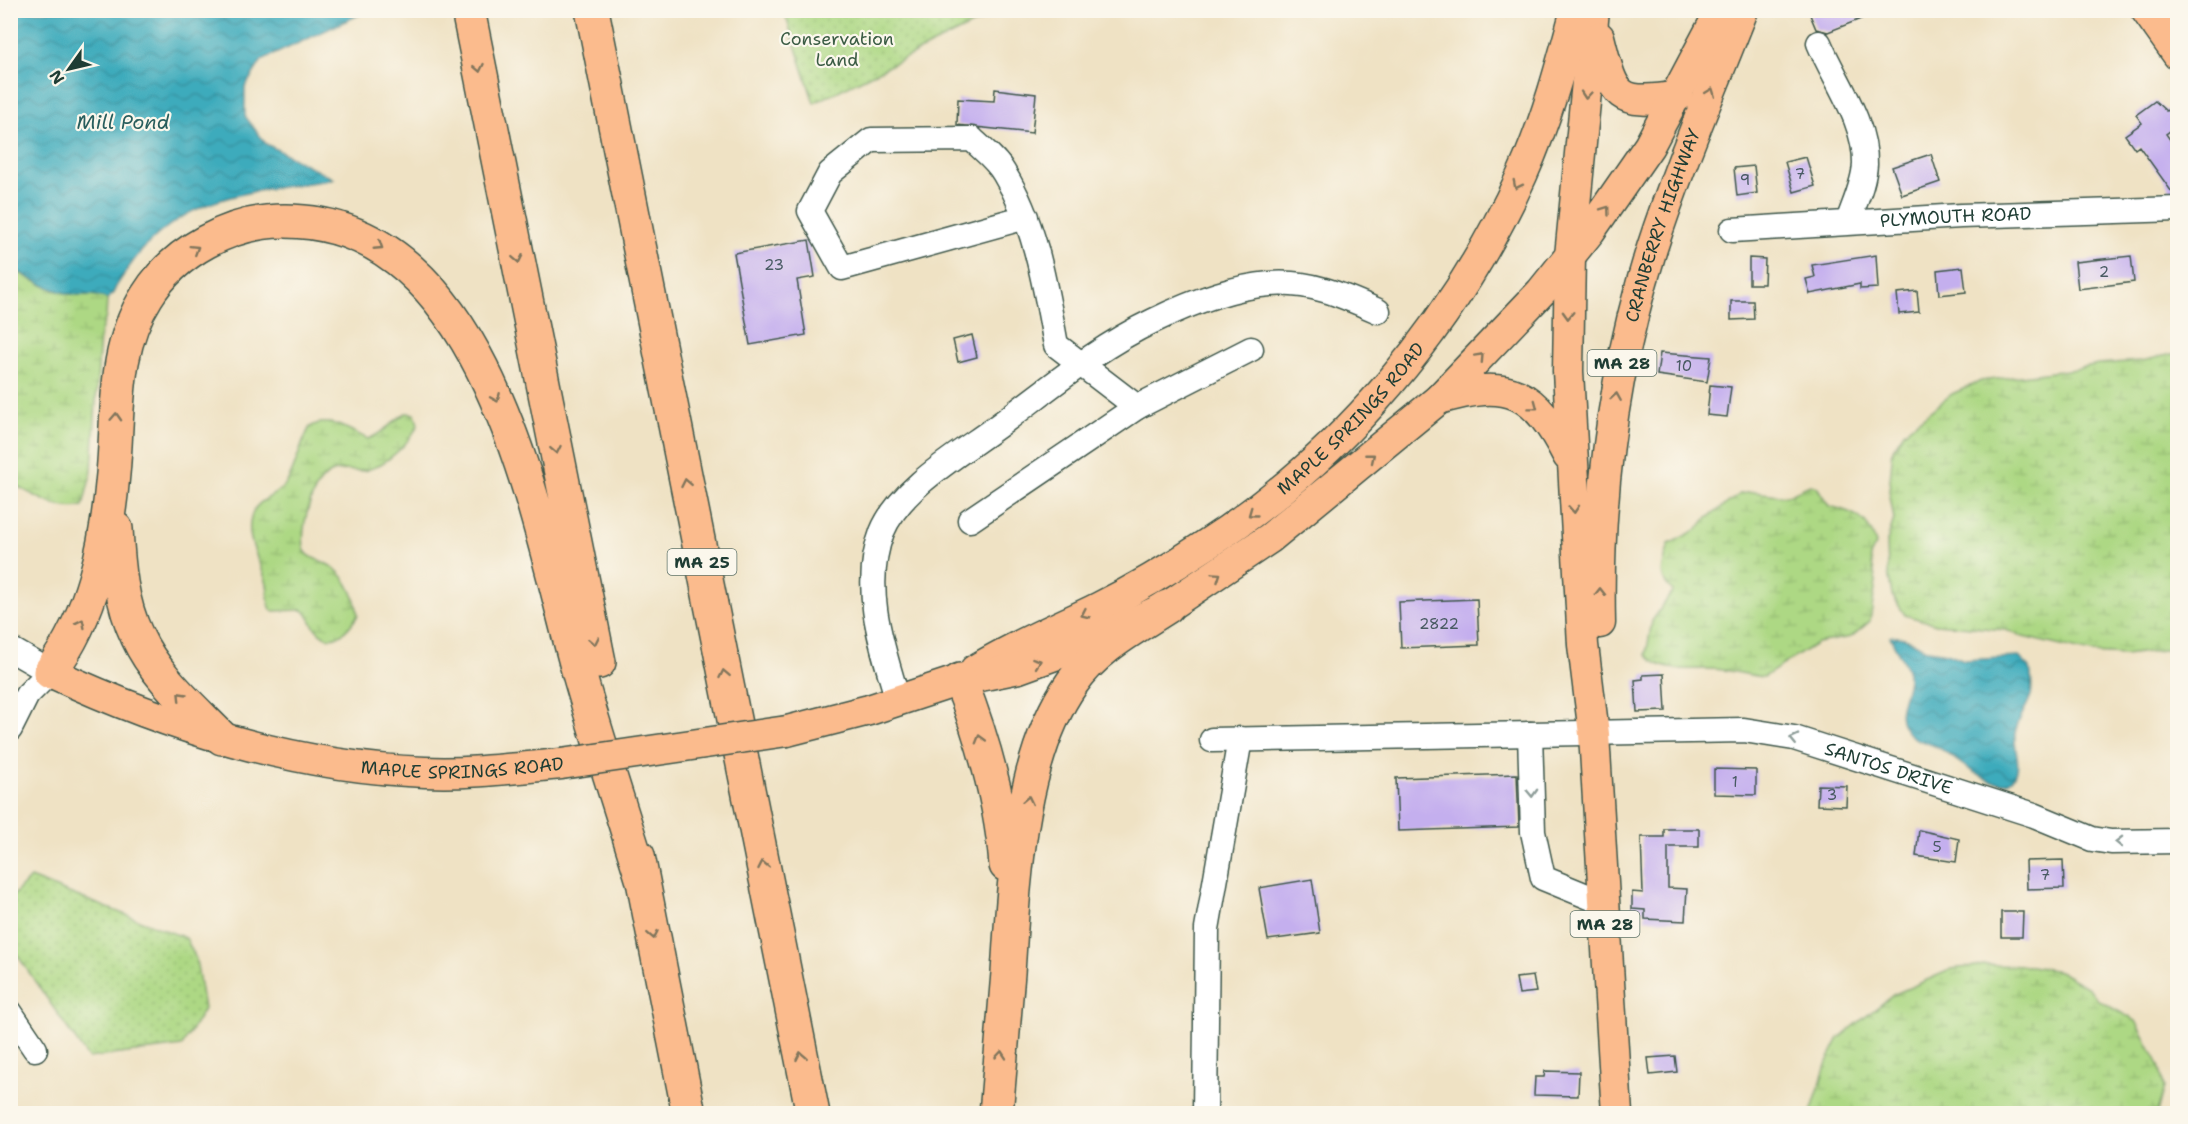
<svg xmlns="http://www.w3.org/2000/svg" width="2188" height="1124" font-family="'Shantell Sans',sans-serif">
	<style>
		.wetland { fill: url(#wetland-marsh); stroke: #668a5c; stroke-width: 1.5 }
		.park { fill: url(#park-dots); stroke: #668a5c; stroke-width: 1.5 }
		.water { fill: url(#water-waves); stroke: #2e7478; stroke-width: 1.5 }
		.building { fill: #c4afee }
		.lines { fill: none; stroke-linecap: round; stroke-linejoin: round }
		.minor-casing { stroke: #3e564a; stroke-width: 27 }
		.major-casing { stroke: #3e564a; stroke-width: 33 }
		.highway-casing { stroke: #3e564a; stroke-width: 36 }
		.minor { stroke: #fff; stroke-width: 24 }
		.major { stroke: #fbbb8d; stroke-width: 30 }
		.highway { stroke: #fbbb8d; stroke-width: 33 }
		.major-bridge-casing { stroke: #3e564a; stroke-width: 33; stroke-linecap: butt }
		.major-bridge { stroke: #fbbb8d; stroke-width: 30 }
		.oneway { stroke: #82765c }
		.oneway2 { stroke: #8f9e9a }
		.labels { text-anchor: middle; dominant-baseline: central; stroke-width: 4.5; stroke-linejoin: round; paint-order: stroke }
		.number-label { font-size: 15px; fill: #485a62 }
		.shield { fill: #fbf7ec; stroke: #61756b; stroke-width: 1.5 }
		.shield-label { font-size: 16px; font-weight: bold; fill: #1f3d34 }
		.park-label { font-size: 18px; fill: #3b5c44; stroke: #fbf7ec }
		.street-label { font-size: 18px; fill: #1f3d34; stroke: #fbf7ec }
		.water-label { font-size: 20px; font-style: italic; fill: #285e5d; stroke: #fbf7ec }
	</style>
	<defs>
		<pattern id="wetland-marsh" width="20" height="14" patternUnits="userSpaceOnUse" patternTransform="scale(1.5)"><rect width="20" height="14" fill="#add884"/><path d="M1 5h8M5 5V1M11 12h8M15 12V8" fill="none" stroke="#94ba73"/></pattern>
		<pattern id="park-dots" width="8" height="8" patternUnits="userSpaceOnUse" patternTransform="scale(1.5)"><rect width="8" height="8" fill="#add884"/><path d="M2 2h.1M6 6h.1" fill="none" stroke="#94ba73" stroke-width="1.8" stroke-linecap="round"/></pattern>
		<pattern id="water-waves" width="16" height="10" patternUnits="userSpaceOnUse" patternTransform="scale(1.5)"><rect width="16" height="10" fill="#3dabbc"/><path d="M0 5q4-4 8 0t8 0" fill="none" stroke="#338c9a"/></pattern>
	</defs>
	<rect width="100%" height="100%" fill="#fbf7ec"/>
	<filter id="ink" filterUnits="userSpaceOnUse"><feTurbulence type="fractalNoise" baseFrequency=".0167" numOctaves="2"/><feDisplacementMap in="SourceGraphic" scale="12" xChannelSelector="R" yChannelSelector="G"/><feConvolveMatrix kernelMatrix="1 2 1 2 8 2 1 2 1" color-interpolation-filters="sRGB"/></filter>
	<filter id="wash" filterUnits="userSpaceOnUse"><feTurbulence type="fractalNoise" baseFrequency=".008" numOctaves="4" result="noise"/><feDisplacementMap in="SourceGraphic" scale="24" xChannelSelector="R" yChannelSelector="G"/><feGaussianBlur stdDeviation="1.35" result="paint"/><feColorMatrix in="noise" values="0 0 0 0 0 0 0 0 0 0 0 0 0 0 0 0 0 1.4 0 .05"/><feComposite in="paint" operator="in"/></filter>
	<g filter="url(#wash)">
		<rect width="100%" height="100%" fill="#efe2c4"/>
		<path class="wetland" d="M10,267C30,279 48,290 70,294C85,297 92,292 107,299L106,317L100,333L92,470L83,506C58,513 33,494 11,483Z
			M2177,353V648L2125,655L2091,653L2023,637L2006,630L1936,624L1905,615L1892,595L1888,572L1887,541L1894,519L1889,491L1893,449L1904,432L1952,394L1981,381L2076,369L2098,364L2142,361Z
			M406,413L415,414L418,425C409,443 388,464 367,470C355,473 342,467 331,473C311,482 301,528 304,548C306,559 325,561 334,568C348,579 356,598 358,615C349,629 333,649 317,630C311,624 310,616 303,610L272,611C266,602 269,593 267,584C261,562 242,535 253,512C259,498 279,496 287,482C297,465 300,444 310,427C328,415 351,431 368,439C382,434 393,421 406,413Z
			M1810,485L1817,487L1829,506C1854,512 1869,518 1876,544L1870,556L1876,582L1870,621L1851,637L1817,643L1764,677C1750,675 1736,672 1722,670C1697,666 1665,677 1646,655L1652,621L1673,591C1655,576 1664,565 1669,544L1698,529L1705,520L1740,494L1754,492L1786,496Z
			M1985,965L2031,966L2059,971L2089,988L2098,1000L2136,1021L2159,1065L2164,1087L2157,1113H1811L1827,1062L1839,1038L1893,995L1952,969Z"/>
		<path class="park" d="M1000,11L814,103L784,11L1000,10Z
			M30,878L186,938L196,959L204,1009L182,1046L88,1058L11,946V898Z"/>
		<path class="water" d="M10,11H367L262,60L245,87V116L266,144L334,179C268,191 206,190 154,238C140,251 127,269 117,285C113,292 114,295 107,299C92,292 85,297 70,294C48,289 30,279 11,267Z
			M1890,636L1905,638L1928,650L1947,653L1964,660L2019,657L2030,668C2031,677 2033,686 2031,695C2027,708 2018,718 2015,733C2013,745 2020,758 2017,770C2007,804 1957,760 1944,751C1930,741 1912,743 1903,726C1894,709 1910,691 1908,673C1908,666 1894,648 1890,636Z"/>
		<g id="blocks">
			<path class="building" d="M1808,10H1881V11L1828,32L1816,29Z
				M995,89L1036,94L1032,133L957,125L958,99L994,101Z
				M2155,101L2166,111L2170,108L2178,117V125L2166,134L2178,151V195H2174L2139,146L2135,149L2125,135L2142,123L2136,115Z
				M1931,154L1940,182L1902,195L1892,167Z
				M1806,157L1815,186L1794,192L1785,162Z
				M1754,166L1757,193L1737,196L1734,168Z
				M809,240L815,277L797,280L806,335L750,345L734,253Z
				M1876,255L1878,288L1860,289V284L1810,294L1806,279L1815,277L1812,265Z
				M2131,256L2134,282L2078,289L2075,262Z
				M1749,258L1765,259L1764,284H1749Z
				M1963,267L1966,292L1939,295L1937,270Z
				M1917,291L1919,312L1899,314L1897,293Z
				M1731,301H1753L1754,319L1731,320Z
				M972,335L977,357L958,362L953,340Z
				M1660,353L1711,357L1707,382L1657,375Z
				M1710,385L1731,387L1727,417L1707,415Z
				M1477,599L1479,645L1401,648L1399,602Z
				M1664,674L1666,711L1637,712L1635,680L1643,679V675Z
				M1714,769L1756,770V795L1714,794Z
				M1517,774L1519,827L1398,831L1396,778Z
				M1818,785L1847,786L1846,806L1817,805Z
				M1664,829H1699V847H1668V888L1687,889L1685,921L1645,919V910L1632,909V892L1643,893L1641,837H1664Z
				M1919,830L1959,839L1956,862L1916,856Z
				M2063,860L2064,888L2027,889L2026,861Z
				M1312,879L1320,933L1268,940L1259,888Z
				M2001,912H2023L2022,937H2001Z
				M1533,976L1536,992L1519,994L1516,978Z
				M1675,1056L1677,1072L1650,1075L1648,1058Z
				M1545,1071L1579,1072L1578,1096L1534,1095L1535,1077H1544Z"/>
		</g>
	</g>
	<g filter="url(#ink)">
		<use href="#blocks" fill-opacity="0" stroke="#3e564a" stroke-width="1.5"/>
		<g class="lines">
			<defs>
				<g id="minor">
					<path d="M1819,43C1835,81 1866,122 1865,164C1864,184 1854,204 1848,222"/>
					<path d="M1026,217L842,268L810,211L830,173L871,140L972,139C983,150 997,160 1004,173C1036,225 1045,286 1056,345L1137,407L1251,349"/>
					<path id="s1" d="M1732,230L1961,216L2178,209"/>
					<path d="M970,520L1137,407"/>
					<path d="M10,649L50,672L27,695L10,729"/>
					<path d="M898,700C882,647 861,587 882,532C901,485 967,450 1006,420C1053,385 1100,346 1153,321C1188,304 1231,287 1270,284C1311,281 1342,295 1378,311"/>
					<path d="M1530,734L1533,832L1543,878L1604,903"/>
					<path id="s2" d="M1212,740L1744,730L1794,738L2034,815L2092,839L2111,842L2178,841"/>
					<path d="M10,1012L35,1049"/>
					<path d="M1205,1114L1207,929L1240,739"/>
				</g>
				<g id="major">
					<path d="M1594,10L1570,256L1568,371L1583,645L1594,734L1617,1114"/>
					<path d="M2146,10L2178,55"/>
					<path d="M1599,37C1614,95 1614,107 1678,96"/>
					<path d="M1439,399C1509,378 1535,391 1568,456"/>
					<path id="s3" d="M1600,623C1597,496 1614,369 1652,248C1678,167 1712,89 1743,10"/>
					<path id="s4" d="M975,670C1015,645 1058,628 1100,607C1136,589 1171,568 1204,546C1343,457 1454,325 1522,175C1546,122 1561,66 1576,10"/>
					<path id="s5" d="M50,672C168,727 293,767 425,772C470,774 516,768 561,764"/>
					<path d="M787,731L869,710L960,680L1019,668L1085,644L1167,607L1270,538L1439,399L1541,292L1590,231L1649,146L1721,10"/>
				</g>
				<path id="highway" d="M468,10L599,662
					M592,10L813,1114
					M116,529C118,565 121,603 137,636C155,676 192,707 222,738
					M50,672C93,614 107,545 113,474C119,413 112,350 147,296C175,251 231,221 284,221C486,220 535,514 576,663C596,735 620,806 642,878
					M960,680C983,739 1001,801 1006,865
					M638,856L689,1114
					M996,1114C1000,1067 1004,1020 1008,973C1014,883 1019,758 1072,683C1096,648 1133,629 1167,607"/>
			</defs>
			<use href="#minor" class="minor-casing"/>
			<use href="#major" class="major-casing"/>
			<use href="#highway" class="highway-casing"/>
			<use href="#minor" class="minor"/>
			<use href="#major" class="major"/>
			<use href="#highway" class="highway"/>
			<defs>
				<path id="major-bridge" d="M561,764L787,731"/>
			</defs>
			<use href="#major-bridge" class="major-bridge-casing"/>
			<use href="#major-bridge" class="major-bridge"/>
		</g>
		<defs><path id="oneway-chevron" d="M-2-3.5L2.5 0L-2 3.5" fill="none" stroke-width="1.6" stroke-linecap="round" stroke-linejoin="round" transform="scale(1.5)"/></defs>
		<g class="oneway">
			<use href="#oneway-chevron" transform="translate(479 68) rotate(79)"/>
			<use href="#oneway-chevron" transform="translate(1711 92) rotate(-69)"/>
			<use href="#oneway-chevron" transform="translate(1586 95) rotate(95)"/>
			<use href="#oneway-chevron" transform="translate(1517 185) rotate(117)"/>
			<use href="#oneway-chevron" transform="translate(1606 210) rotate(-54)"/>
			<use href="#oneway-chevron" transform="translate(379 246) rotate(33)"/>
			<use href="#oneway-chevron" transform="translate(195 249) rotate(-32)"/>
			<use href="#oneway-chevron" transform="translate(518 259) rotate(79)"/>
			<use href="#oneway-chevron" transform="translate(1568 315) rotate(92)"/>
			<use href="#oneway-chevron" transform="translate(1480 357) rotate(-47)"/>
			<use href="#oneway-chevron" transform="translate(1616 397) rotate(-81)"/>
			<use href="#oneway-chevron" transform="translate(496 398) rotate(67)"/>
			<use href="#oneway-chevron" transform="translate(1534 406) rotate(37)"/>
			<use href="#oneway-chevron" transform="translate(116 417) rotate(-87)"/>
			<use href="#oneway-chevron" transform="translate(556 450) rotate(79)"/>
			<use href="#oneway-chevron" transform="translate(1371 457) rotate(-39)"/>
			<use href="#oneway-chevron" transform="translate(686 483) rotate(-101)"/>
			<use href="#oneway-chevron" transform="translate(1574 509) rotate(86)"/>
			<use href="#oneway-chevron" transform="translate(1252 513) rotate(144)"/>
			<use href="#oneway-chevron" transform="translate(1217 576) rotate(-34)"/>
			<use href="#oneway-chevron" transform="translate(1600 592) rotate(-90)"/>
			<use href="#oneway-chevron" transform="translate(1085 614) rotate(155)"/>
			<use href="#oneway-chevron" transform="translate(81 623) rotate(-64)"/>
			<use href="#oneway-chevron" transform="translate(594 641) rotate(79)"/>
			<use href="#oneway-chevron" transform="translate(1037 662) rotate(-20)"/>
			<use href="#oneway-chevron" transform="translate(724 674) rotate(-101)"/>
			<use href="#oneway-chevron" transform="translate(181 696) rotate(-134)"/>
			<use href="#oneway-chevron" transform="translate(980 739) rotate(-106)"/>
			<use href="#oneway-chevron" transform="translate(1028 800) rotate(-78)"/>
			<use href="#oneway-chevron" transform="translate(763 865) rotate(-101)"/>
			<use href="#oneway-chevron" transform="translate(653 935) rotate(79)"/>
			<use href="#oneway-chevron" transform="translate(1001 1055) rotate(-85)"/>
			<use href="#oneway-chevron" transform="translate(801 1056) rotate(-101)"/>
		</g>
		<g class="oneway2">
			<use href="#oneway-chevron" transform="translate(1794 739) rotate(-167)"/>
			<use href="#oneway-chevron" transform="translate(1532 793) rotate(88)"/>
			<use href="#oneway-chevron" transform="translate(2119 842) rotate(-179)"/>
		</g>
	</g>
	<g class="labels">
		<g class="number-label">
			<text x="1800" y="174">7</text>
			<text x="1745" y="180">9</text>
			<text x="774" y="265">23</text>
			<text x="2104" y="272">2</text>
			<text x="1684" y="366">10</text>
			<text x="1439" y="624">2822</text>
			<text x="1735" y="782">1</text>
			<text x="1832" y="795">3</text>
			<text x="1937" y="847">5</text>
			<text x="2045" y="875">7</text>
		</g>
		<g class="shield">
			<rect x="1587.5" y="350" width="69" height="26" rx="4.5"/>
			<rect x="667.5" y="549" width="69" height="26" rx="4.5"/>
			<rect x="1570.5" y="911" width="69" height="26" rx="4.5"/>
		</g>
		<g class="shield-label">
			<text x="1622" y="363">MA 28</text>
			<text x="702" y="562">MA 25</text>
			<text x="1605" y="924">MA 28</text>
		</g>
		<g class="park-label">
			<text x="837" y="39">Conservation<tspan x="837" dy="21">Land</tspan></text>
		</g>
		<g class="street-label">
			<text stroke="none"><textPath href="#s1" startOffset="224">PLYMOUTH ROAD</textPath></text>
			<text stroke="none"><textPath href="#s3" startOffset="405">CRANBERRY HIGHWAY</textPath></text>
			<text stroke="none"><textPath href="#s4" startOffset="456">MAPLE SPRINGS ROAD</textPath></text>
			<text stroke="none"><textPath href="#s5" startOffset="428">MAPLE SPRINGS ROAD</textPath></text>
			<text stroke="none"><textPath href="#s2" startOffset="682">SANTOS DRIVE</textPath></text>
		</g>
		<g class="water-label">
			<text x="123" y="122">Mill Pond</text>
		</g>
	</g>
	<rect width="2188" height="1124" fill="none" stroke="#fbf7ec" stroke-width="36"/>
	<g transform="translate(69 69) rotate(236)" stroke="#fbf7ec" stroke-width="4.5" paint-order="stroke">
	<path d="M0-4.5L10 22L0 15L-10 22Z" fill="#1f3d34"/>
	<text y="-9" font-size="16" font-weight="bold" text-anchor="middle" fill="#1f3d34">N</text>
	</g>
</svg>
